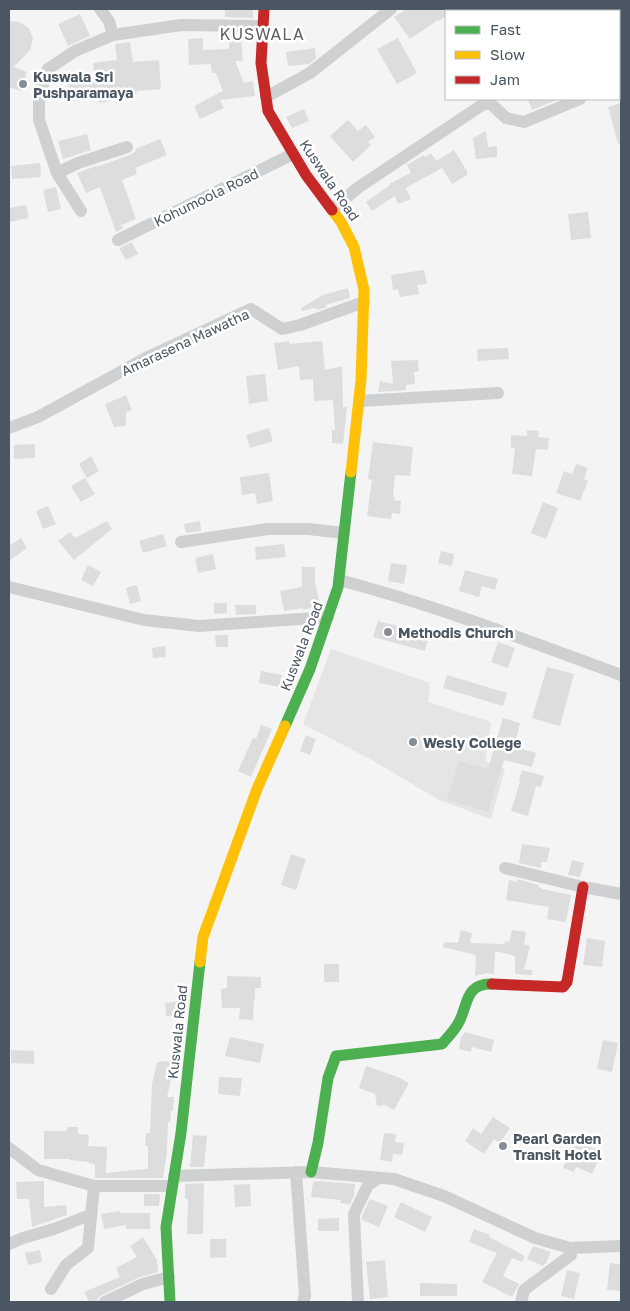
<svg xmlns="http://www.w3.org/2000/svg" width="630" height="1311" font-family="'Golos Text',sans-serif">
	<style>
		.education { fill: #e6e5e6 }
		.building { fill: #ddddde }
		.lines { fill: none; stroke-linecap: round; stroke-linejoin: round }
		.street { stroke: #ced0d2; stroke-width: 12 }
		.fast { stroke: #4caf50; stroke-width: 11 }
		.slow { stroke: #ffc107; stroke-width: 11 }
		.jam { stroke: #c62828; stroke-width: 11 }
		.poi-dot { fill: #868d94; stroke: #fff; stroke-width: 2 }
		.labels { text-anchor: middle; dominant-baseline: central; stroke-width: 5; stroke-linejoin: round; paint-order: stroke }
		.poi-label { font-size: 14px; font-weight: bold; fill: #4a5661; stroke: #fff; text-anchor: start }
		.street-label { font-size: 14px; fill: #4a5661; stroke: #fff }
		.quarter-label { font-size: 16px; letter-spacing: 1px; fill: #5f6368; stroke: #fff }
	</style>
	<rect width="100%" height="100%" fill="#f4f4f4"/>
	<path class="education" d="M331,649L430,683L428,702L491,722L485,761L505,769L491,819L439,800L372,760L303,724Z"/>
	<path class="building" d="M225,9H253V18L225,17Z
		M407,9H454L450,11H446V16L439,21L438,20L410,39L394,17Z
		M80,14L90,36L68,46L58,24Z
		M9,21L19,22L29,28L33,39L30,50L14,67L27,72L21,91L9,87Z
		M241,37L243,61H235L244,83L253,81L255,96L220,100L224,108L200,119L194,106L223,91L216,73H212L211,64L189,65L188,39L203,38V50L229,49V38Z
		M398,38L417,73L397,84L377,49Z
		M130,42L133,62L159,60L161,89L136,91L137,94L110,97L111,101L99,103V99L70,101L68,82L96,81L93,63L117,60L115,44Z
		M315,48L316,58L309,64L288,66L286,52Z
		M528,99H559L532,110Z
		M621,103V143L618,144L608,107Z
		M304,109L309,121L292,128L286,117Z
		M348,120L358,131L366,125L375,137L368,142L371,145L353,162L330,136Z
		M486,131L488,147L497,146V157L476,159L473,138Z
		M87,134L91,150L63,159L58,141Z
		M160,139L167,155L135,168L137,174L122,180L136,219L121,225L123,228L116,232L100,187L86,193L77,173L96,166V167L130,155L136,151L135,149Z
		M454,150L467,171V175L452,184L442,168L406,188L411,199L398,204L395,196L372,211L366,202L390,185L389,184L411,173L407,165L412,162L424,155L425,157L431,153L436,161Z
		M40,163L41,177L12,179L11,166Z
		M56,187L61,209L48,212L43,190Z
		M26,205L29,218L9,222V208Z
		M588,212L591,238L571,240L568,214Z
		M132,242L138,254L126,260L119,248Z
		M424,270L427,284L417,285L419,294L400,297L398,289L393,290L391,275Z
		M348,288L350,298L325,305L327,307L317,310L315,308L302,311L301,308L323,295Z
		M289,341V344L322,341L325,370L342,366L343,407H347L343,444L332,443V430H335L333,400L314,401L313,379L300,380L299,366L278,370L274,343Z
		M508,348L509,359L478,361L477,349Z
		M418,360L419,371L414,372L415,384L406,385V390L378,392L380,381L393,384L391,361Z
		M265,374L268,401L249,404L246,376Z
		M126,395L132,410L126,413V426L114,427L105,404Z
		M269,428L273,441L250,448L246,435Z
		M527,430L539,431L538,437L549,438L548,450L536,449L532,476L512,474L515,448H511V435L527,436Z
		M373,442L413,447L410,476L395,475L393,497H395L394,500L401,501L400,514L392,513L391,519L367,516L372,480L368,479Z
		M35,444V458L14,459V445Z
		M91,456L99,471L87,478L79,464Z
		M576,464L588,468L584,479L588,481L580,501L556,493L564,471L572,474Z
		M269,473L273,501L257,504L255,493L242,495L240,477Z
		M85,478L95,494L81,502L71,486Z
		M543,502L558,508L546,539L531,533Z
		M48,506L56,524L43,529L36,511Z
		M107,521L112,529L74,560L58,541L70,532L75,538Z
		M200,521L201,531L186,533L184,524Z
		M163,534L167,546L143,553L139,541Z
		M21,538L27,548L9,561V546Z
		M284,544L286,557L256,560L255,547Z
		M441,551L454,554L452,566L438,563Z
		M213,554L216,569L198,573L195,558Z
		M391,563L407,565L404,584L388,581Z
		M88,565L101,572L93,586L81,580Z
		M302,567H315V582L320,605L303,610V608L284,611L280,591L302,587Z
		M465,570L498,579L495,590L482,586L479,597L459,591Z
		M137,585L141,601L130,604L126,588Z
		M214,603H227V613L214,614Z
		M235,605H256V614L236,615Z
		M378,621L429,634L425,651L373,637Z
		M215,635H228V647H216Z
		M498,642L515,648L508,668L491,662Z
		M165,646L166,657L153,658L152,648Z
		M547,667L574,674L560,726L532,718Z
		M261,671L282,675L280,687L259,683Z
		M447,675L507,693L503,706L443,688Z
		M503,718L520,723L514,747L536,753L532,767L504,760L488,812L447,800L459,761L488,769Z
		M261,725L272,729L251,777L238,771L253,738L256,739Z
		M306,735L316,739L310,755L300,751Z
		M522,770L544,776L541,787L536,786L528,816L511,811L520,782L519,781Z
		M522,844L550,848L547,862H541V868L519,863Z
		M291,854L306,859L296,890L281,885Z
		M572,860L584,863L580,877L568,875Z
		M517,879L539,885L538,887L542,888V889L571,895L566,922L547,919L549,907L506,900L509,880L517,882Z
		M461,930L472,933L470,943L504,944L505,941L509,942L512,930L526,932L524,944L530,946L524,970H532V975L515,974V956L495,951L494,974L486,973L475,976L476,955L443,947L444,942L458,943Z
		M587,938L605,941L602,967L583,965Z
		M324,964H339V982H324Z
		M227,976L261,977V988H255V999H254L253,1020L239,1019L240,1008H222L221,989L227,988Z
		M183,1001V1017L166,1016L165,1003Z
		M465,1032L494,1040L491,1052L472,1047L471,1052L459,1049L461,1037Z
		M230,1037L264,1044L260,1063L225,1056Z
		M603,1040L618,1043L612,1072L597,1069Z
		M11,1050L34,1051V1064L11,1063Z
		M172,1061L173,1070L167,1097H174L173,1111H171L170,1122H168L167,1152L163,1178H95V1164L89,1163V1162L70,1160V1159H44V1131H67V1127H78V1134L89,1135L88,1146L107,1147L106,1173L134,1170L148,1169V1146H145L146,1133H150L152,1084L157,1062Z
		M366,1066L398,1077L409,1083L394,1110L385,1105L377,1106L375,1094L359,1088Z
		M219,1077L242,1078L240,1096L218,1094Z
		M493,1117L510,1128L500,1143L494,1139L484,1154L465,1141L473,1128L481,1134Z
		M384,1133L396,1134L395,1142L404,1143L402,1155L393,1154L392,1162L380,1160Z
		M193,1135L207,1136L204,1167H190Z
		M574,1140L602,1152L592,1174L576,1167L574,1172L563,1168Z
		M44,1181V1207L66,1205L67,1215L32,1227L29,1199H17L16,1182Z
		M317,1181L355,1184L354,1192L355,1193L350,1204L340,1203L341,1200L311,1197L313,1182Z
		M204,1183L203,1234H187L188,1199H185V1184Z
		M250,1184L251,1206L235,1207L234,1185Z
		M144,1194H160L159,1206H144Z
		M370,1199L388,1206L379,1227L362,1220V1216Z
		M401,1202L432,1217L425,1232L394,1217Z
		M120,1211V1213H150V1229H126V1225L104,1229L101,1214Z
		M339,1218V1231H318V1219Z
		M474,1229L490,1235L489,1237L525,1256L522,1262L512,1258L503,1276L519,1284L512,1297L482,1282L497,1253L469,1242Z
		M143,1237L157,1260L158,1272L140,1277L102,1295L98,1298L97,1302H89L84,1292L120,1277L116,1268L137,1257L130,1246Z
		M210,1239H226V1257L210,1258Z
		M533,1246L551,1252L546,1263L543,1266L527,1259Z
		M40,1250L42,1262L28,1265L25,1253Z
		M385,1260L388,1297L370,1299L366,1262Z
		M610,1263L621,1264V1291L607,1290Z
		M567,1270L580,1273L574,1299L561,1296Z
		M420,1283L457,1284V1296H420Z"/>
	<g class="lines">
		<path class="street" d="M100,9L109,21L113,35
			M266,97L310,73L391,9
			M57,173L78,163L127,147
			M332,209L359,187L482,105L490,103L506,118L524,122L580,99
			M81,211L57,173L39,120V97L48,69L75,51L113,35L181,25L263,26
			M118,240L293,154
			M359,401L498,393
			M9,428L38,417L146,358L251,309L282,329L300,325L364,302
			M181,542L268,529H308L344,533
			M339,580C435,605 528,641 621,675
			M9,587L144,620L199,626L328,617
			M505,868L583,887L621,894
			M9,1148L38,1170L94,1186H172
			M296,1172L305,1296L303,1302
			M174,1176L311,1172L394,1179L444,1196L535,1238L570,1248L621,1246
			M9,1244L23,1238L54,1229L90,1215
			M51,1289L66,1265L88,1248L94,1186
			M105,1302L143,1284L169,1277
			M358,1302L354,1214L368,1185L379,1178
			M521,1302L524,1290L571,1255L570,1248"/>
		<path class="fast" d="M285,726L310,669L338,587L351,472
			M311,1172L318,1143L328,1078L336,1056L442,1044C448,1037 455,1030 459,1022C468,1005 465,983 492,984
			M170,1302L166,1227L181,1133L200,962"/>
		<path class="slow" d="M332,210L341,222L354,247L364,290L361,380L351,472
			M200,962L203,937L257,789L285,726"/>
		<path class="jam" d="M264,9L261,63L268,111L306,175L332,210
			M492,984L563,987L567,982L583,887"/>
	</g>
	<g class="poi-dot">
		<circle cx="23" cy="84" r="5"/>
		<circle cx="388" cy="632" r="5"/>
		<circle cx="413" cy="742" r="5"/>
		<circle cx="503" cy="1146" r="5"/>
	</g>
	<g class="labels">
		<g class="poi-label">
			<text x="33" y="76">Kuswala Sri<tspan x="33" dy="16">Pushparamaya</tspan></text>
			<text x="398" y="632">Methodis Church</text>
			<text x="423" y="742">Wesly College</text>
			<text x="513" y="1138">Pearl Garden<tspan x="513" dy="16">Transit Hotel</tspan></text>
		</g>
		<g class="street-label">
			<text transform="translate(330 180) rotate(56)">Kuswala Road</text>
			<text transform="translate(206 197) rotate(-26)">Kohumoola Road</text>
			<text transform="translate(185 342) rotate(-25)">Amarasena Mawatha</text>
			<text transform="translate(301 646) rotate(-69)">Kuswala Road</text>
			<text transform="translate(177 1032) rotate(-84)">Kuswala Road</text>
		</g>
		<g class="quarter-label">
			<text x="262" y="34">KUSWALA</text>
		</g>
	</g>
	<rect width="630" height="1311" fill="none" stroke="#4a5661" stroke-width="20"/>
	<rect x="445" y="10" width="175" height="90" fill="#ffffff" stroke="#b7bbc0"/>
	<rect x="455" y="26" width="25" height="8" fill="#4caf50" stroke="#b7bbc0"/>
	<text x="490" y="35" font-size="15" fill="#4a5661">Fast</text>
	<rect x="455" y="51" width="25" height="8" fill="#ffc107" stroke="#b7bbc0"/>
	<text x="490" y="60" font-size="15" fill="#4a5661">Slow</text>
	<rect x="455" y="76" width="25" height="8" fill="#c62828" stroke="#b7bbc0"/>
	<text x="490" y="85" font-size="15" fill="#4a5661">Jam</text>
</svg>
